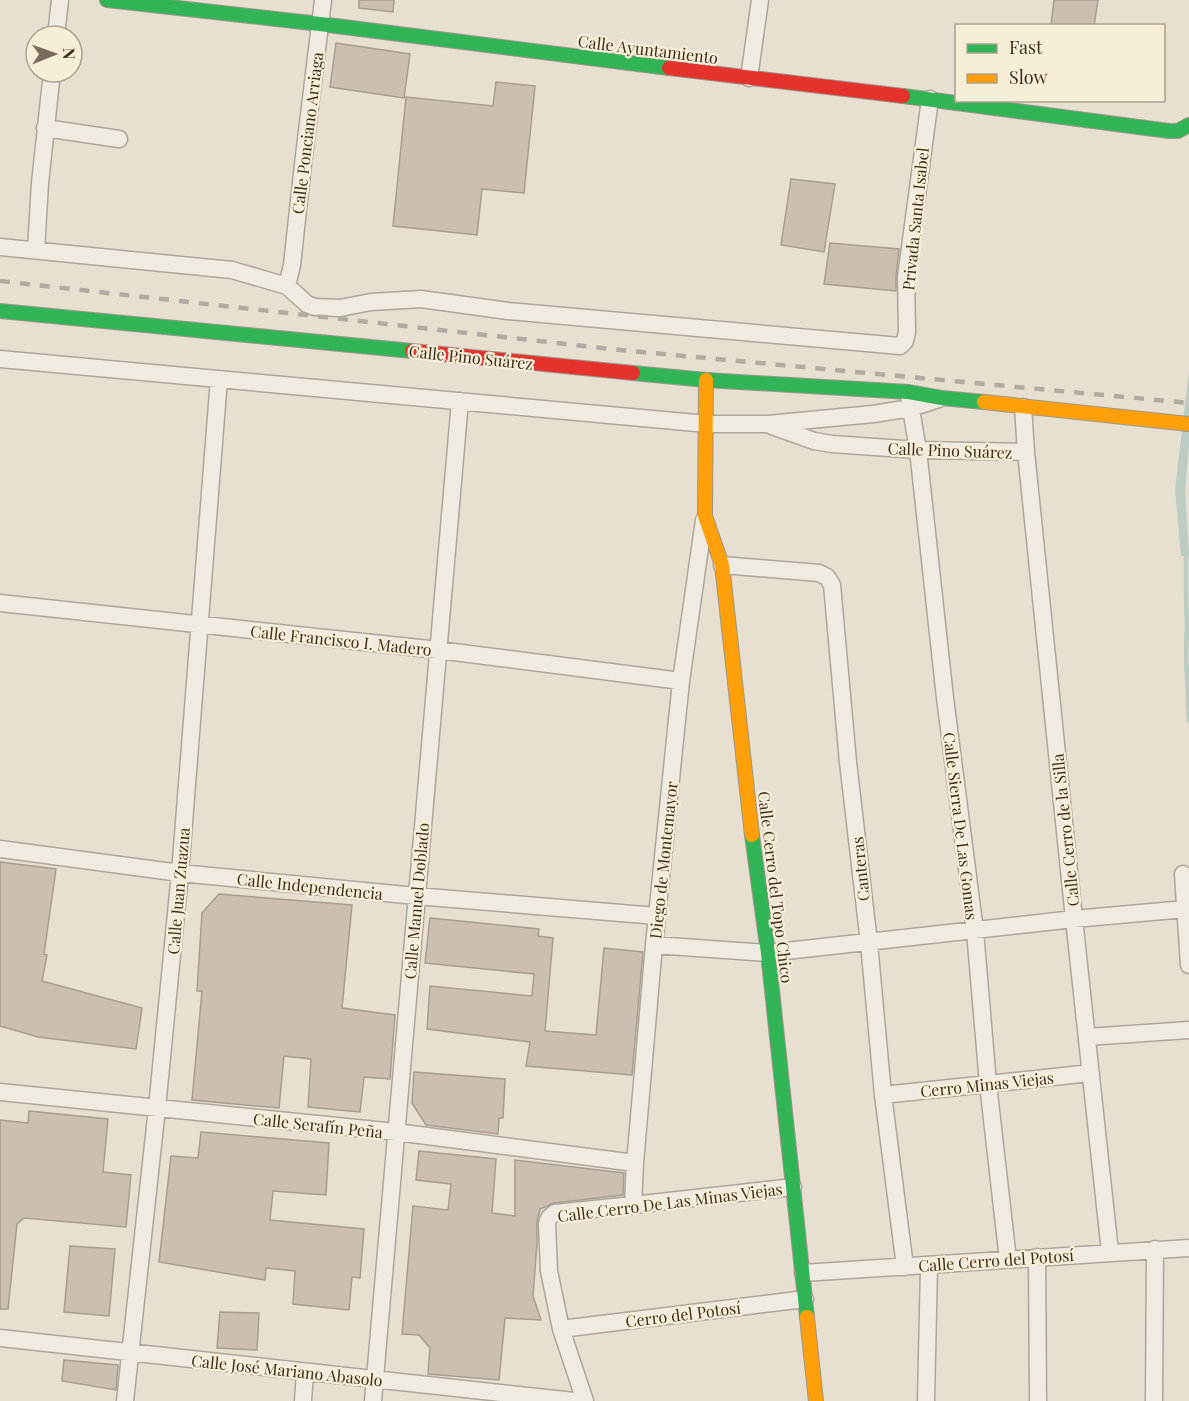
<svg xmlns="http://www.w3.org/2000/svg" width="1189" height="1401" font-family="'Playfair Display',serif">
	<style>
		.water { fill: #bcccc2 }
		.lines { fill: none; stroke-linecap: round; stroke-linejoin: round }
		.stream { stroke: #bcccc2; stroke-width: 4.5 }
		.building { fill: #cbbfb2; stroke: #a89c90; stroke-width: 1.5 }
		.street-casing { stroke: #ada599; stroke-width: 19 }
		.fast-casing { stroke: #9c958a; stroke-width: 16 }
		.slow-casing { stroke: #9c958a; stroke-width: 16 }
		.jam-casing { stroke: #9c958a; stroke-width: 16 }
		.street { stroke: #efebe3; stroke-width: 16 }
		.fast { stroke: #30b455; stroke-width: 14 }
		.slow { stroke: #ff9f0a; stroke-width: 14 }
		.jam { stroke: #e5322d; stroke-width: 14 }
		.rail { stroke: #afaaa2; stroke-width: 4.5; stroke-dasharray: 10 10; stroke-linecap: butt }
		.labels { text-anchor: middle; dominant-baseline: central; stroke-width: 4.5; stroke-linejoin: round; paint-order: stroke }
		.street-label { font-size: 16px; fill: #3d2e20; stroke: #f7eed8 }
	</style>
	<rect width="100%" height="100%" fill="#e7e0d1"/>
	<path class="water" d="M1189,370V446L1185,489L1189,556H1181L1175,490Z"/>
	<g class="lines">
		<path class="stream" d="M1186,550V596L1187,625L1186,655L1189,721"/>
	</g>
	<path class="building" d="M359,0H394L393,12L359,8Z
		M1054,0H1098L1094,26H1051Z
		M336,43L410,54L404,98L330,87Z
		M496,82L535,86L524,193L482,189L477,235L393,226L406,97L493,106Z
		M791,179L835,184L824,252L781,245Z
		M830,243L899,249L896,276V291L824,284Z
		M0,862L56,869L44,954L47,955L42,981L142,1008L136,1049L38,1037L0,1026Z
		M219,894L352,905L342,1008L395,1015L390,1079L364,1077L360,1112L308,1107L311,1059L284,1056L279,1108L192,1100L202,991H197L202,913Z
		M430,918L539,929L538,936L553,938L545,1031L596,1035L604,948L643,952L632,1075L526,1066L530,1042L427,1029L430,986L532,996L534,974L425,963Z
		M414,1072L505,1079L503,1118H499L498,1134L426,1125L412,1103Z
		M29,1111L108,1119L103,1172L131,1175L126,1227L24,1218L17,1224L8,1309H0V1120L28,1123Z
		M201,1132L329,1143L326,1195L273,1191L270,1220L364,1229L360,1278L352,1277L349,1310L293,1304L295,1271L266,1268L265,1280L159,1262L171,1156L198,1158Z
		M419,1151L496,1159L492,1213L515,1216V1160L624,1173L623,1195L554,1203L540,1209L537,1222V1243L533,1296L541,1320L505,1318L499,1380L428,1374L430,1348L419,1335L402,1334L413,1206L448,1210L451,1184L416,1180Z
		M70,1246L115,1249L109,1316L64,1312Z
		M220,1312L259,1313L257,1350L217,1348Z
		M64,1360L118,1365L116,1390L62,1381Z"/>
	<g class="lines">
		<defs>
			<path id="street" d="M56,36L60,0
				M749,78L760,0
				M45,128L119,139
				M0,247L232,270L287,286L307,304L315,307L340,308L371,302L421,299L508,311L900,346L905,341L907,332L906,277L930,99
				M36,250L40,183L52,72
				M287,286L292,265L303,164L323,0
				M0,359L707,424H768L873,414L911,408L939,399
				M909,397L918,450L945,698L975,931L988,1084L1008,1260
				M1023,407L1026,452L1074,919L1110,1252
				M772,426L814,441L832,444L918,450L1026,452
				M722,565L819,573L827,577L832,585L848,762L869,943L883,1095L905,1267
				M0,603L438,650L681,681
				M0,849L180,873L416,896L657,916
				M1183,874L1189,965
				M654,945L768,953L1074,919L1185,909
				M1087,1037L1189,1030
				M0,1092L396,1132L635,1163
				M883,1095L1091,1073
				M633,1205L635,1163L654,945L681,681L704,520
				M1037,1257L1038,1401
				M803,1273L1189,1248
				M561,1329L805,1299
				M0,1338L574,1401
				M125,1401L157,1108L180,873L219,379
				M303,1401L305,1372
				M373,1401L460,401
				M585,1401L561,1329L549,1271L547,1224C548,1218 550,1216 555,1213L633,1205L793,1187
				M926,1401L929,1266
				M1154,1401L1155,1249"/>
			<path id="fast" d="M107,0L320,24L669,68
				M903,96L1169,131H1178L1189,125
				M0,311L412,351
				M633,373L706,380L909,392L942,398L984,402
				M752,835L768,953L807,1317"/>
			<path id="slow" d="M706,380L705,516L722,565L752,835
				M984,402L1189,424
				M807,1317L816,1401"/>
			<path id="jam" d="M669,68L903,96
				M412,351L633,373"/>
		</defs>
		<use href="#street" class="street-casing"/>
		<use href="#fast" class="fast-casing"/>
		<use href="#slow" class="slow-casing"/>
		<use href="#jam" class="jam-casing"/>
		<use href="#street" class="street"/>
		<use href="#fast" class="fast"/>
		<use href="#slow" class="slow"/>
		<use href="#jam" class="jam"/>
		<path class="rail" d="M0,281L620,350L1189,403"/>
	</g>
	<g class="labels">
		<g class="street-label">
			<text transform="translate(648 49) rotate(7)">Calle Ayuntamiento</text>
			<text transform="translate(307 133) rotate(-83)">Calle Ponciano Arriaga</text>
			<text transform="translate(915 219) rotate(-84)">Privada Santa Isabel</text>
			<text transform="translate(471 357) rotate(6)">Calle Pino Suárez</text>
			<text transform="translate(950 450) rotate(2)">Calle Pino Suárez</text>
			<text transform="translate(341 640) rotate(6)">Calle Francisco I. Madero</text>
			<text transform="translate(961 826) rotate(83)">Calle Sierra De Las Gomas</text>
			<text transform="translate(1065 830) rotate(-96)">Calle Cerro de la Silla</text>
			<text transform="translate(663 860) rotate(-84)">Diego de Montemayor</text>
			<text transform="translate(860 869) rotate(-96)">Canteras</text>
			<text transform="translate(310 886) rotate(6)">Calle Independencia</text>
			<text transform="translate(776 887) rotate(83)">Calle Cerro del Topo Chico</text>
			<text transform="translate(178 891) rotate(-85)">Calle Juan Zuazua</text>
			<text transform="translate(416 901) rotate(-85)">Calle Manuel Doblado</text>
			<text transform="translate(987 1084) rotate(-6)">Cerro Minas Viejas</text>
			<text transform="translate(318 1125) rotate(6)">Calle Serafín Peña</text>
			<text transform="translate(670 1202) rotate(-7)">Calle Cerro De Las Minas Viejas</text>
			<text transform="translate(996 1260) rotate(-4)">Calle Cerro del Potosí</text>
			<text transform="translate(683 1314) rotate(-7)">Cerro del Potosí</text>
			<text transform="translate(287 1370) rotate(6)">Calle José Mariano Abasolo</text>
		</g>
	</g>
	<rect x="955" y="24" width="210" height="78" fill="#f7eed8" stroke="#ada18e" stroke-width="1.5"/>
	<rect x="967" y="44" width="30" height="9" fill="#30b455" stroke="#ada18e" stroke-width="1.5"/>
	<text x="1009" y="54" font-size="18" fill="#3d2e20">Fast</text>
	<rect x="967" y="74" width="30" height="9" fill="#ff9f0a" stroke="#ada18e" stroke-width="1.5"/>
	<text x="1009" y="84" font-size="18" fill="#3d2e20">Slow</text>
	<g transform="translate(54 54) rotate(89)"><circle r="28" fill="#f7eed8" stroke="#ada18e" stroke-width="1.5"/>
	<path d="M0-4.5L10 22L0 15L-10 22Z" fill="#786c5e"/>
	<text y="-9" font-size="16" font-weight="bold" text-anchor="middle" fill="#3d2e20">N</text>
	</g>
</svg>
